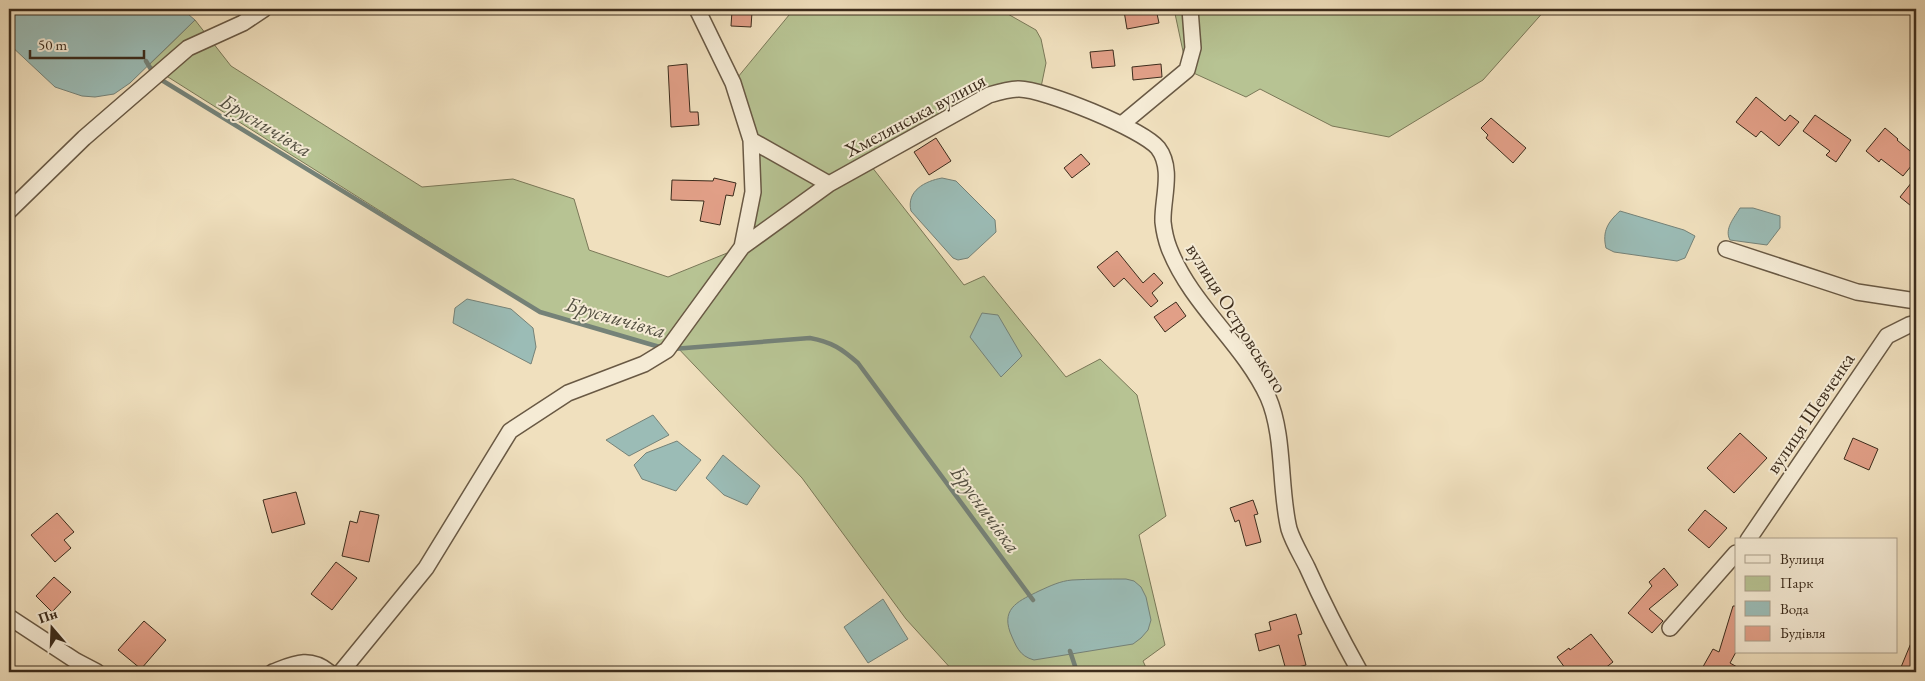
<svg xmlns="http://www.w3.org/2000/svg" width="1925" height="681" font-family="'EB Garamond',serif">
	<style>
		.green { fill: #b7c393; stroke: #7a7858 }
		.water { fill: #9bbcb6; stroke: #758278 }
		.lines { fill: none; stroke-linecap: round; stroke-linejoin: round }
		.stream { stroke: #758278; stroke-width: 4.5 }
		.building { fill: #e19f87; stroke: #3c2c1c }
		.street-casing { stroke: #695944; stroke-width: 18 }
		.street { stroke: #f5ebd5; stroke-width: 15 }
		.labels { text-anchor: middle; dominant-baseline: central; stroke-width: 4; stroke-linejoin: round; paint-order: stroke }
		.street-label { font-size: 20px; fill: #3c2c1c; stroke: #f5ebd5 }
		.water-label { font-size: 21px; font-style: italic; fill: #545042; stroke: #f5ebd5 }
	</style>
	<rect width="100%" height="100%" fill="#f0e0be"/>
	<filter id="stains"><feTurbulence type="fractalNoise" baseFrequency=".004" numOctaves="4"/><feColorMatrix values="0 0 0 0 .2 0 0 0 0 .09 0 0 0 0 .02 0 0 0 .5 -.17"/></filter>
	<radialGradient id="worn" r=".72"><stop offset=".6" stop-color="#630" stop-opacity="0"/><stop offset="1" stop-color="#630" stop-opacity=".3"/></radialGradient>
	<path class="green" d="M794,9H999L1036,30L1041,39L1046,63L1040,92L1004,91L868,162L964,285L984,276L1066,377L1100,359L1137,395L1166,516L1139,535L1165,645L1143,661L1148,672H954L906,619L802,478L675,345L667,350L540,312L149,65L195,20L231,66L422,187L513,179L574,199L589,250L668,277L742,247L753,192L733,83Z
		M1174,9H1546L1483,80L1389,137L1332,126L1260,89L1246,97L1187,70Z"/>
	<path class="water" d="M9,9H182L195,20L130,83L114,94L95,97L82,96L55,87L9,44Z
		M942,178L956,181L995,220L996,232L968,258L958,260L953,258L911,211C906,191 925,181 942,178Z
		M1740,208H1753L1780,216V228L1767,245L1730,240C1724,229 1734,218 1740,208Z
		M1620,211L1684,230L1695,236L1685,258L1677,261L1614,252L1606,248C1602,231 1608,222 1620,211Z
		M467,299L511,309L533,328L536,347L531,364L453,323L455,308Z
		M982,313L998,315L1022,356L1001,377L970,337Z
		M653,415L669,435L629,456L606,440Z
		M677,441L701,460L676,491L642,479L634,465L646,453Z
		M723,455L760,486L747,505L724,495L706,478Z
		M1126,579L1134,581L1141,587L1146,597L1151,620L1148,630L1141,638L1133,644L1034,660C1019,656 1016,646 1010,632C1001,607 1021,600 1039,591C1050,586 1060,581 1072,580C1090,579 1108,579 1126,579Z
		M883,599L908,639L868,663L844,627Z"/>
	<g class="lines">
		<path class="stream" d="M146,61L155,76L540,312L663,348
			M673,349L810,338C832,342 842,349 858,363L1033,600
			M1070,651L1077,672"/>
	</g>
	<path class="building" d="M1137,9H1156L1159,23L1127,29L1124,11Z
		M732,11L752,12L751,27L731,26Z
		M1113,50L1115,66L1092,68L1090,52Z
		M687,64L690,112H698L699,125L671,127L668,66Z
		M1161,64L1162,77L1133,80L1132,67Z
		M1756,97L1785,121L1790,115L1799,122L1779,146L1761,131L1756,137L1736,122Z
		M1815,115L1851,140L1836,162L1826,155L1830,151L1803,131Z
		M1491,118L1526,148L1513,163L1486,138L1488,135L1481,128Z
		M1885,128L1898,139L1897,140L1916,156V160L1903,176L1881,159L1879,162L1866,151Z
		M936,138L951,161L929,175L914,152Z
		M1081,154L1090,164L1072,178L1064,168Z
		M1916,177V210L1900,197Z
		M714,178L736,183L733,196L726,195L720,225L700,221L704,201L671,200L672,180L713,181Z
		M1117,251L1143,283L1154,273L1163,283L1152,293L1158,301L1151,307L1124,278L1114,287L1097,267Z
		M1176,302L1186,316L1165,332L1154,317Z
		M1740,433L1767,458L1734,493L1707,468Z
		M1853,438L1878,449L1869,470L1844,459Z
		M296,492L305,524L272,533L263,500Z
		M1253,500L1258,514L1254,515L1261,542L1246,546L1239,520L1235,522L1230,508Z
		M1705,510L1727,528L1709,548L1688,530Z
		M360,511L379,515L369,562L342,556L350,521L357,523Z
		M57,513L74,532L64,540L71,548L55,562L31,535Z
		M336,562L357,578L332,610L311,594Z
		M1664,568L1678,585L1649,609L1663,621L1652,633L1628,613L1652,586L1649,582Z
		M54,577L71,592L52,612L36,596Z
		M1733,606H1736V652L1730,663L1746,672H1700L1713,649L1719,652Z
		M1296,614L1302,634L1298,635L1306,665L1286,670L1279,645L1259,651L1255,634L1271,630L1269,622Z
		M144,621L166,640L141,669L118,650Z
		M1916,631V672H1899Z
		M1591,634L1613,662L1600,672H1568L1557,657L1569,648L1570,650Z"/>
	<g class="lines">
		<defs>
			<path id="street" d="M697,9L733,83L751,140L829,184
				M1122,124L1187,70L1193,48L1190,9
				M9,211L84,138L188,48L243,23L264,9
				M742,247L829,184L989,95C999,92 1009,89 1019,89C1044,89 1142,129 1158,148C1174,169 1162,199 1163,222C1164,231 1166,240 1169,248C1191,305 1243,343 1268,397C1285,436 1279,488 1289,529C1293,542 1301,555 1307,567C1323,603 1341,638 1360,672
				M1726,249L1857,292L1916,301
				M1748,540L1887,336L1909,325L1916,323
				M9,617L76,661L97,672
				M1670,628L1736,553
				M273,672C294,664 309,656 329,672
				M341,672L426,568L510,431L568,393L644,364L667,350L742,247L753,192L751,140"/>
		</defs>
		<use href="#street" class="street-casing"/>
		<use href="#street" class="street"/>
	</g>
	<g class="labels">
		<g class="street-label">
			<text transform="translate(915 115) rotate(-28)">Хмелянська вулиця</text>
			<text transform="translate(1237 318) rotate(58)">вулиця Островського</text>
			<text transform="translate(1810 413) rotate(-56)">вулиця Шевченка</text>
		</g>
		<g class="water-label">
			<text transform="translate(266 125) rotate(31)">Брусничівка</text>
			<text transform="translate(616 317) rotate(16)">Брусничівка</text>
			<text transform="translate(986 509) rotate(54)">Брусничівка</text>
		</g>
	</g>
	<rect width="1925" height="681" fill="none" stroke="#f0e0be" stroke-width="30"/>
	<rect x="10" y="10" width="1905" height="661" fill="none" stroke="#3c2c1c" stroke-width="2.5"/>
	<rect x="15" y="15" width="1895" height="651" fill="none" stroke="#3c2c1c"/>
	<rect x="1735" y="538" width="162" height="115" fill="#f5ebd5" stroke="#ab9f8b"/>
	<rect x="1745" y="555" width="25" height="8" fill="#f5ebd5" stroke="#ab9f8b"/>
	<text x="1780" y="564" font-size="15" fill="#3c2c1c">Вулиця</text>
	<rect x="1745" y="576" width="25" height="15" fill="#b7c393" stroke="#ab9f8b"/>
	<text x="1780" y="588" font-size="15" fill="#3c2c1c">Парк</text>
	<rect x="1745" y="601" width="25" height="15" fill="#9bbcb6" stroke="#ab9f8b"/>
	<text x="1780" y="614" font-size="15" fill="#3c2c1c">Вода</text>
	<rect x="1745" y="626" width="25" height="15" fill="#e19f87" stroke="#ab9f8b"/>
	<text x="1780" y="638" font-size="15" fill="#3c2c1c">Будівля</text>
	<g transform="translate(52 628) rotate(341)" stroke="#f5ebd5" stroke-width="4" paint-order="stroke">
	<path d="M0-4L9 19L0 12L-9 19Z" fill="#3c2c1c"/>
	<text y="-8" font-size="14" font-weight="bold" text-anchor="middle" fill="#3c2c1c">Пн</text>
	</g>
	<path d="M30 50v8h114v-8" fill="none" stroke="#3c2c1c" stroke-width="2.5"/>
	<text x="38" y="50" font-size="15" fill="#3c2c1c" stroke="#f5ebd5" stroke-width="4" paint-order="stroke">50 m</text>
	<rect width="100%" height="100%" filter="url(#stains)"/>
	<rect width="100%" height="100%" fill="url(#worn)"/>
</svg>
